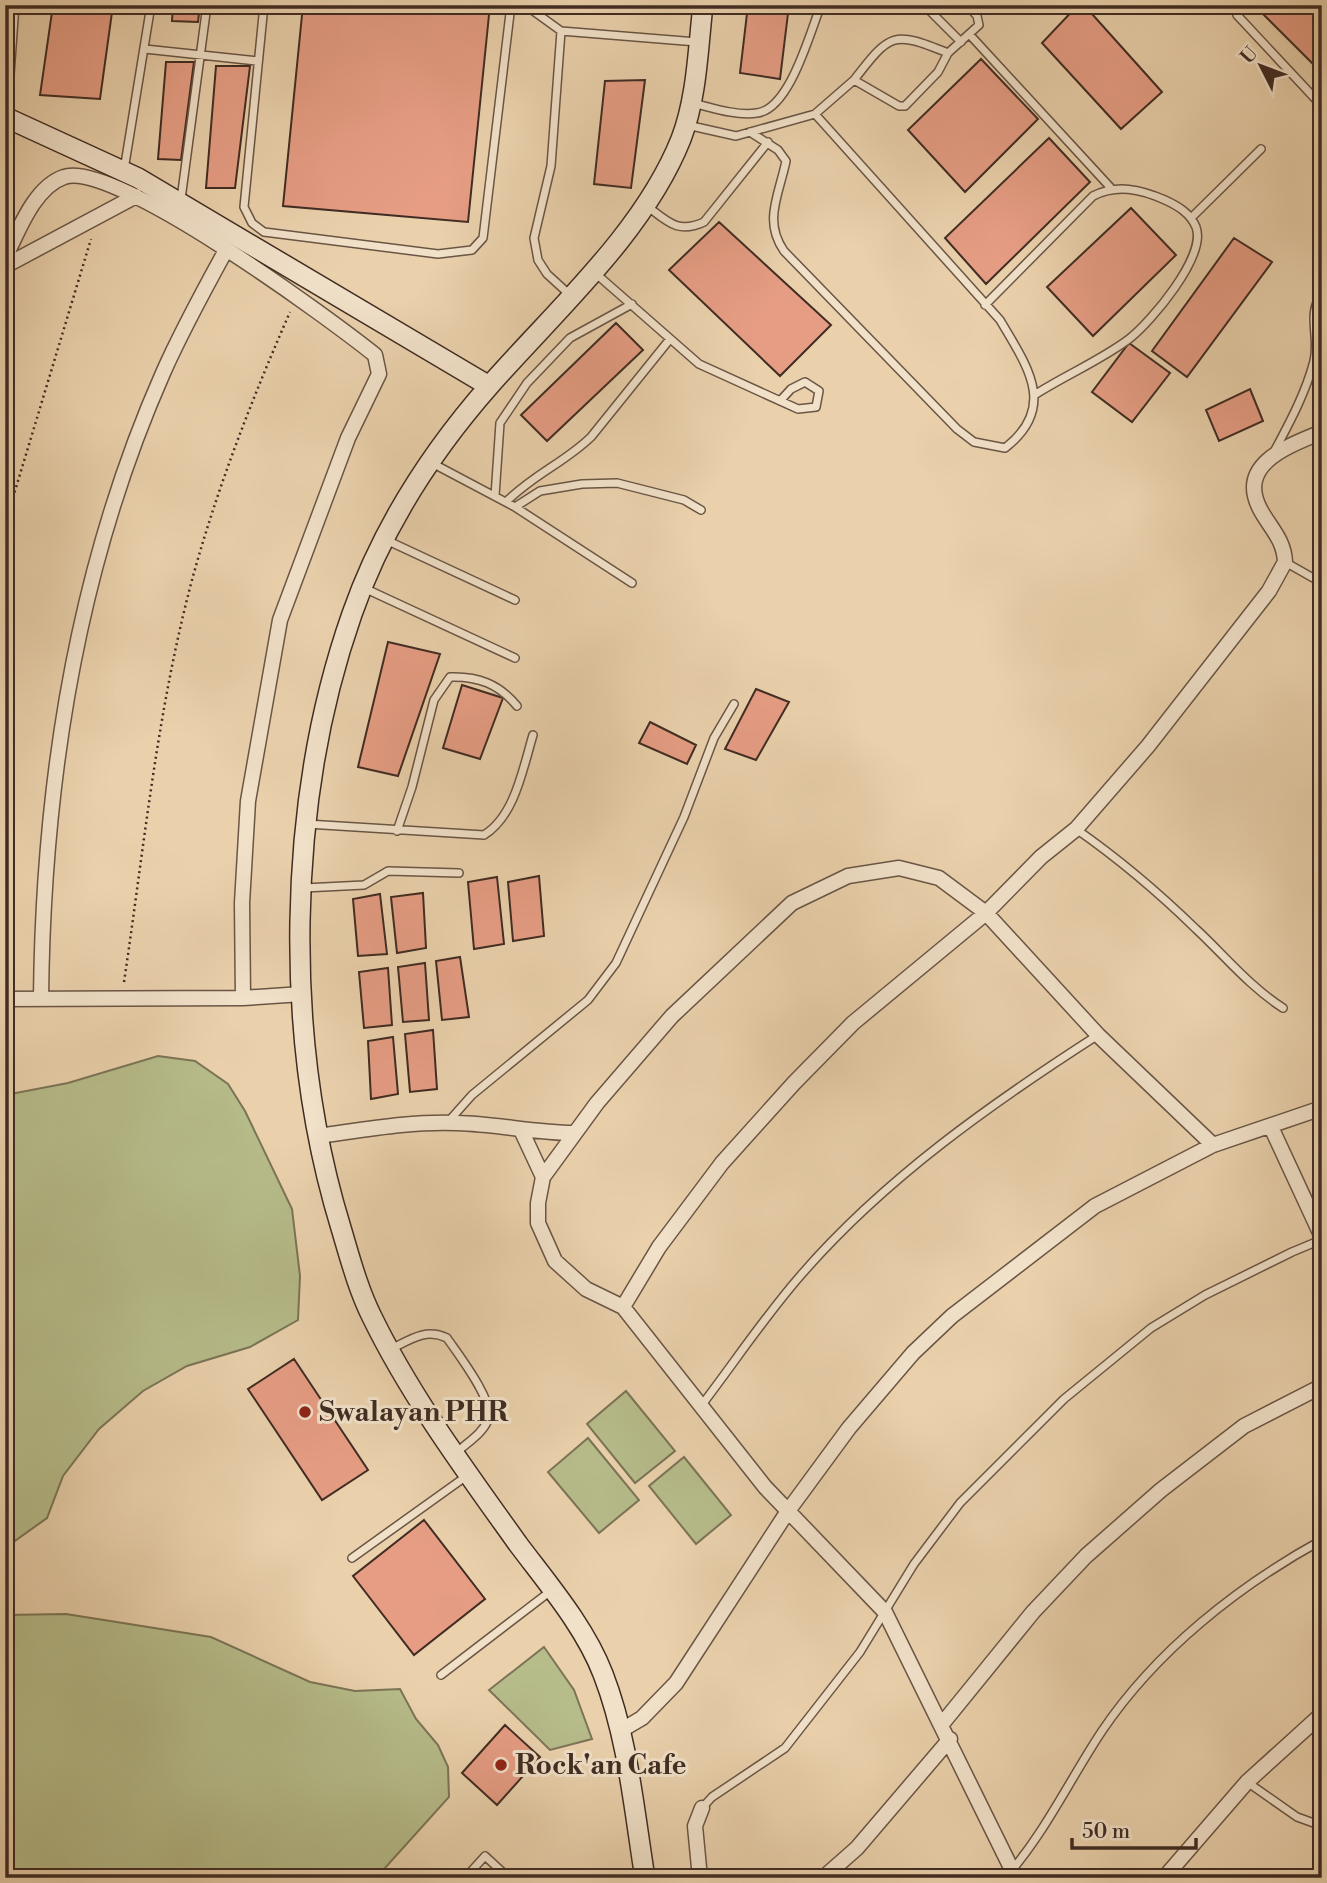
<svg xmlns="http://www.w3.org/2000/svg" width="1327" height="1883" font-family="'Libre Bodoni',serif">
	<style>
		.green { fill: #b6bc8a; stroke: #7b7456; stroke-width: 2 }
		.building { fill: #e69d84; stroke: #402c23; stroke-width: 2 }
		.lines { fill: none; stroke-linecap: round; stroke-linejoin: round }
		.lane-casing { stroke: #6a5545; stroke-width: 10 }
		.street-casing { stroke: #6a5545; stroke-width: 17 }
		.secondary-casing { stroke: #402c23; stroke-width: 22 }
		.path { stroke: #402c23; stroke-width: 2.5; stroke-dasharray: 2 3.5; stroke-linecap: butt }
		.lane { stroke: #f1e1c9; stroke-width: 7 }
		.street { stroke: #f1e1c9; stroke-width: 14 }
		.secondary { stroke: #f1e1c9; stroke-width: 19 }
		.poi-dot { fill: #8f2418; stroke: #f1e1c9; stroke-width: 2.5 }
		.labels { text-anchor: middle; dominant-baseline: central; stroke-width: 6; stroke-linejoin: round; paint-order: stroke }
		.poi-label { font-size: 28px; font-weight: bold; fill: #402c23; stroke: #f1e1c9; text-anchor: start }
	</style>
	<rect width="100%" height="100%" fill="#ead1ac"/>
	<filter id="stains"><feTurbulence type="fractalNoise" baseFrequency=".00286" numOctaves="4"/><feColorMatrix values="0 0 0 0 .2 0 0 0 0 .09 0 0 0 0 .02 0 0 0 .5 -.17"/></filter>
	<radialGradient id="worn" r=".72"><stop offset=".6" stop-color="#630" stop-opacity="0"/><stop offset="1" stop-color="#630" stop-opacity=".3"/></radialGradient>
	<path class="green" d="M158,1056L195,1061L228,1084L245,1111L292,1209L300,1276L298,1320L250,1347L187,1366L143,1391L99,1429L63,1476L47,1518L5,1548V1095L68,1083Z
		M626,1391L675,1451L635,1483L587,1424Z
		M588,1438L639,1500L599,1533L548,1472Z
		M684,1457L731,1515L696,1544L649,1486Z
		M66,1614L211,1637L310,1682L355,1691L400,1689L416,1719L438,1745L448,1767L449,1797L376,1878H5V1615Z
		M544,1647L574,1690L592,1739L550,1750L489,1690Z"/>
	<path class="building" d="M53,5H113L100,99L40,95Z
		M173,5H200L198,22L172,21Z
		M303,5H490L468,222L283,206Z
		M748,5H789L780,79L740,73Z
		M1078,5H1084L1162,92L1121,129L1042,43Z
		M1254,5H1322V73Z
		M981,59L1038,119L965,192L908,130Z
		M166,62H194L181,160L158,159Z
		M216,66H250L235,188H206Z
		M645,80L631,188L594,184L605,81Z
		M1049,138L1090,182L986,284L945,238Z
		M1131,208L1176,255L1093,336L1047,287Z
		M719,222L831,325L780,376L669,270Z
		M1234,238L1272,262L1187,377L1152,351Z
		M616,323L643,350L547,441L521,415Z
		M1129,343L1170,373L1132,422L1092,392Z
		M1322,380V403L1314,384Z
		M1250,389L1263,421L1219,441L1206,410Z
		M388,642L440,654L398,776L358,767Z
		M462,685L503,698L480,759L443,748Z
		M756,689L789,702L756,760L725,749Z
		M650,722L696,745L687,764L639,743Z
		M539,876L544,936L513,941L508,882Z
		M497,877L504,944L474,949L468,882Z
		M423,893L426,948L397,953L391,897Z
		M380,894L387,954L358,956L353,899Z
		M460,957L469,1017L442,1020L436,961Z
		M425,963L429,1020L403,1022L398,967Z
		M388,968L392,1025L364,1028L359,972Z
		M433,1030L437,1089L410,1092L405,1034Z
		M393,1037L398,1094L371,1099L368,1041Z
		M294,1359L368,1470L322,1500L248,1389Z
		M424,1520L485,1599L414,1655L353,1576Z
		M505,1725L540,1757L497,1805L462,1773Z"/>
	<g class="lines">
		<defs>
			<path id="lane" d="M264,5L244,207L252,223L264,232L438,254L472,250L483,238L511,5
				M525,5L561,31L697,42
				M924,5L961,42
				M1235,5L1237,15L1322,106
				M561,31L551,166L534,238L538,260L547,274L570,295
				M970,35L1110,187
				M145,49L257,61
				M854,80C891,32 893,31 948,53
				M693,103C713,108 736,116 757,113C790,109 810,32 821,5
				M7,116L15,5
				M687,125L736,136L815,114L854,80L899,106H905L938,72L948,53L979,25L977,16L967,5
				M750,132L778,150L786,161C779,195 763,221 784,251L957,429L974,442L1005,448C1058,407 1027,366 1000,320L815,114
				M124,170L151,5
				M181,199L207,5
				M647,206C668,222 678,234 704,222L768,142
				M1191,218L1261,149
				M594,272L699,364L798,409L816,407L819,391L805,382L791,389L780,401
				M985,305L1093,196C1117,184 1140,189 1165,200C1178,206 1190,213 1196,227C1207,256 1151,322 1129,339C1101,360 1066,375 1036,394
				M1275,450C1290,422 1306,392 1314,361C1320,336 1306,315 1322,293
				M430,462L515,507L632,583
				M495,496L500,423L527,383L570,338L632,304
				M506,502C534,474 564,463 591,437L670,339
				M515,507L540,491L582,484L617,483L684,500L701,510
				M384,539L515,600
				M1285,562L1322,583
				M364,588L515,658
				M307,824L484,835C515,816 523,768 533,735
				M1076,829C1119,859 1159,893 1196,929C1224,955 1250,987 1283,1008
				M397,831L412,787L434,700L450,677C478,676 499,684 517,706
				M304,888L364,885L388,871L459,873
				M448,1122L472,1095L588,1000L616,963L684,817L714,738L734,704
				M391,1349C411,1339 426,1328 447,1338C458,1354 496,1403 488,1420C482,1434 468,1442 457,1452
				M701,1406C734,1363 765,1316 801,1275C884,1179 992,1103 1098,1035
				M352,1558L468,1475
				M441,1675L552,1590
				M1247,1782L1297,1817L1322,1826
				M702,1808L712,1797L785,1748L860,1652L914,1564L960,1503L1064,1399L1151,1328L1205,1295L1292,1252L1316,1242L1322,1243
				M465,1878L485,1856L509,1878
				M1005,1878C1044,1835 1070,1779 1102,1731C1156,1651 1238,1586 1322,1540"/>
			<path id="street" d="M5,258C18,232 34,187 64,177C113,159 330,319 375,355L379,374L348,438L280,620L248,801L242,903L243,998
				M5,266L136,196
				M5,999L243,998L302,994
				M41,999C43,784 76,570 163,373C182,330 204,290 226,250
				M1271,1127L1322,1237
				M521,1130L543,1177
				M318,1136C363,1130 411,1121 457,1123C497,1124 535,1133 575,1133
				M623,1307L659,1247L722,1163L794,1083L853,1023L986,913L1041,857L1076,829L1148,746L1269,591L1285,562C1284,539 1270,528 1260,509C1236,463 1291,445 1322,432
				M942,1724L1033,1612L1086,1556L1161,1490L1244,1426L1322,1386
				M620,1731L642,1718L676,1683L788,1511L849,1428L913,1353L952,1316L1095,1206L1213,1145L1322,1108
				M700,1878L695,1826L702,1808
				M823,1878L857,1848L950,1739
				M1016,1878L885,1612L765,1487L623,1307L586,1289L555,1261L538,1223V1203L543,1177L597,1103L672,1016L792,903L848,876L899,868L939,878L986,913L1098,1035L1213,1145
				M1164,1878L1247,1782L1322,1714"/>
			<path id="secondary" d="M5,117L138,178L489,386
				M645,1878C634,1810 628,1738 603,1674C585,1627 548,1584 518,1544C466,1471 411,1397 372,1317C358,1289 350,1258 341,1228C283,1039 286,802 352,614C382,528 431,452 491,384C557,309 644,232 681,139C697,98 698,48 703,5"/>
		</defs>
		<use href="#lane" class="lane-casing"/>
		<use href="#street" class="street-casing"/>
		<use href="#secondary" class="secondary-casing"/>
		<path class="path" d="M5,524L91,239
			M124,982C144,848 157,711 192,580C217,488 252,399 290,312"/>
		<use href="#lane" class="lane"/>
		<use href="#street" class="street"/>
		<use href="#secondary" class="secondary"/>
	</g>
	<g class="poi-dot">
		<circle cx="305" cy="1412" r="7"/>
		<circle cx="501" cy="1765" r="7"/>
	</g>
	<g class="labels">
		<g class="poi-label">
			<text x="319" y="1412">Swalayan PHR</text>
			<text x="515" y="1765">Rock'an Cafe</text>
		</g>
	</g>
	<rect width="1327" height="1883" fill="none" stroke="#ead1ac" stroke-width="28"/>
	<rect x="7" y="7" width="1313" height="1869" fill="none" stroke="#402c23" stroke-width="3.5"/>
	<rect x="14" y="14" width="1299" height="1855" fill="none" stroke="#402c23" stroke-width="2"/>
	<g transform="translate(1261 66) rotate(312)" stroke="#f1e1c9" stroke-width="5" paint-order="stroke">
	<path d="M0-5L12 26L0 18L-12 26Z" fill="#402c23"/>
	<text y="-10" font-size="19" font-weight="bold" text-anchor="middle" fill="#402c23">U</text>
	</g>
	<path d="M1072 1838v10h124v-10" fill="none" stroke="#402c23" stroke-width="3.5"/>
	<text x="1082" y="1838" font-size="21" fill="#402c23" stroke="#f1e1c9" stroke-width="5" paint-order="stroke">50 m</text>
	<rect width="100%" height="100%" filter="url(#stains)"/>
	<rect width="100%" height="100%" fill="url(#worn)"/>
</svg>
